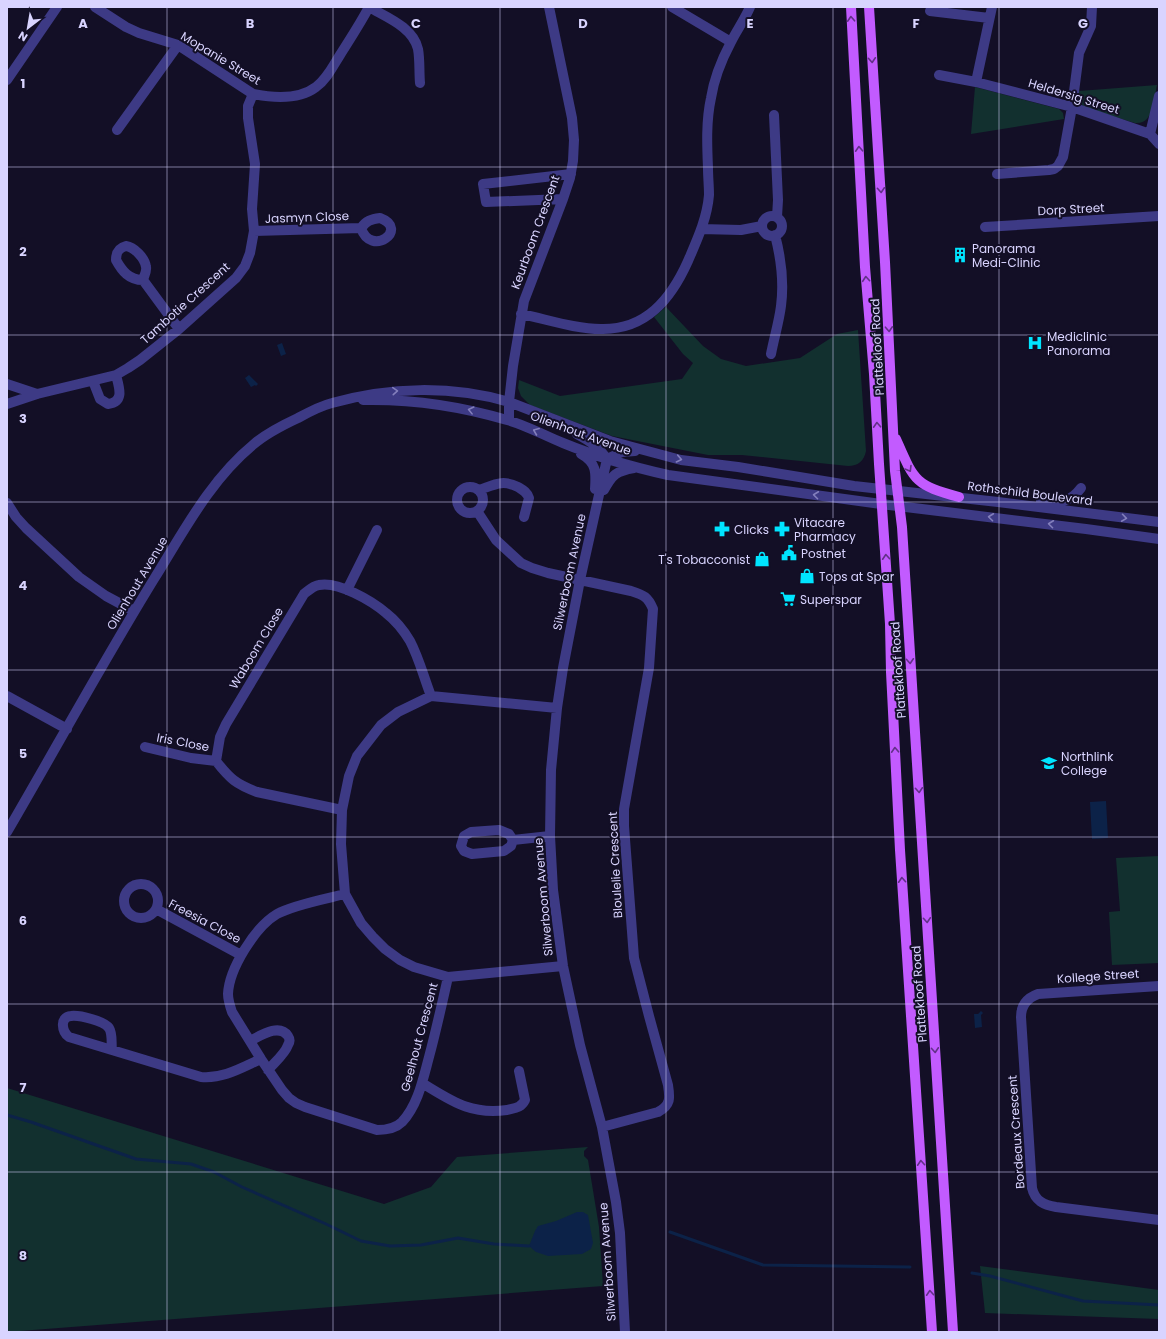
<svg xmlns="http://www.w3.org/2000/svg" width="1166" height="1339" font-family="Poppins,sans-serif">
	<style>
		.green { fill: #12302f }
		.water { fill: #0c2248 }
		.lines { fill: none; stroke-linecap: round; stroke-linejoin: round }
		.stream { stroke: #0c2248; stroke-width: 3 }
		.minor { stroke: #3d3a85; stroke-width: 10 }
		.major { stroke: #c25bff; stroke-width: 10 }
		.oneway { stroke: #623188 }
		.oneway2 { stroke: #837fbc }
		.grid { fill: none; stroke: #d9d4ff; stroke-width: 1; stroke-opacity: 0.55 }
		.labels { text-anchor: middle; dominant-baseline: central; stroke-width: 4; stroke-linejoin: round; paint-order: stroke }
		.street-label { font-size: 12px; fill: #d9d4ff; stroke: #130f26 }
		.poi-label { font-size: 12px; fill: #d9d4ff; stroke: #130f26; text-anchor: start }
		.grid-label { font-size: 13px; text-anchor: middle; font-weight: bold; fill: #d9d4ff; stroke: #130f26; stroke-width: 4; stroke-linejoin: round; paint-order: stroke }
	</style>
	<rect width="100%" height="100%" fill="#130f26"/>
	<path class="green" d="M1157,85C1154,98 1154,125 1135,123L1086,108C1079,103 1078,98 1079,91Z
		M975,87L1059,109L1063,113L1064,119L971,134Z
		M666,307L703,346L721,359L746,366L800,358L837,334L858,330L866,451C864,461 858,466 848,466L742,455H708L612,436L530,405L521,396L518,388L519,380L560,396L682,379L693,363L683,354L654,317Z
		M1159,856V963L1112,965L1109,912L1120,911L1116,858Z
		M7,1088L384,1204L431,1187L457,1157L588,1147L584,1151V1156L588,1160L599,1227L603,1286L7,1332Z
		M980,1266L1159,1290V1319L985,1313Z"/>
	<path class="water" d="M282,343L286,354L281,356L277,345Z
		M249,375L258,384L256,386L255,385L251,387L245,378Z
		M1106,801L1108,838L1092,839L1090,802Z
		M981,1011L983,1013L981,1015L982,1027L975,1028L974,1014H978Z
		M577,1212H583L588,1215L593,1243L591,1249L582,1254L548,1256L536,1252L529,1246L535,1231L538,1226L556,1221Z"/>
	<g class="lines">
		<path class="stream" d="M7,1115L31,1122L136,1159L191,1164L214,1172L242,1187L326,1224L361,1241L390,1246L421,1245L458,1238L494,1244L529,1246
			M670,1232L763,1265L910,1267
			M972,1273L990,1276L1083,1301L1159,1305"/>
		<path class="minor" d="M95,7L126,27L139,33L178,45L253,94C273,98 299,100 316,87C327,79 333,66 340,55C350,39 360,24 369,7
			M369,7C386,17 413,27 418,49C420,60 419,72 420,83
			M672,7L731,42
			M930,11L989,18
			M939,75L976,82L1072,107L1150,134L1159,144
			M7,80L57,7
			M976,82L992,7
			M774,115L778,200L777,217
			M117,130L178,45
			M1150,134L1159,96
			M997,174L1049,170L1054,169L1058,166L1063,157L1072,107L1079,53L1091,26L1092,7
			M563,199L486,202L483,184L571,174
			M762 226a10 10 0 1 1 20 0a10 10 0 1 1-20 0Z
			M380,218C410,229 371,258 361,228C366,221 371,219 380,218Z
			M985,227L1159,216
			M701,229L741,230L762,226
			M254,231L361,228
			M126,246C134,247 145,258 146,267C147,271 144,276 143,280C129,280 122,271 116,260C116,253 118,248 126,246Z
			M143,280L179,329
			M521,314C546,319 575,329 601,329C646,330 671,299 688,261C697,240 707,219 709,195C709,186 708,177 708,168C707,145 706,121 711,98C714,79 722,59 731,42C737,30 745,19 750,7
			M771,354C774,338 779,322 781,306C784,283 781,258 775,235
			M93,381L100,399L108,404C125,402 119,387 116,375
			M7,384L37,394
			M363,400C411,399 460,406 507,420C526,425 545,436 563,443C597,457 632,467 668,475L881,504L1086,529L1159,539
			M7,404L37,394L116,375L128,368L140,360L179,329L236,278L245,266L250,253L254,231L252,209L255,164L248,118V106L253,94
			M509,420V402L513,366L524,301L563,199L570,178L573,161L574,140L572,118L549,7
			M577,434C590,441 599,447 607,459
			M581,454C597,463 596,473 595,489
			M607,459L580,580L563,668L557,708L551,770L550,836L553,890L563,966L580,1045L602,1127L616,1202L620,1233L625,1332
			M607,459L622,452L635,451
			M457 500a13 13 0 1 1 26 0a13 13 0 1 1-26 0Z
			M479,490C494,485 502,479 518,487C523,490 527,492 529,498L524,517
			M604,490C612,475 616,471 634,468
			M1041,501C1059,502 1069,504 1081,488
			M7,503L16,517L26,528L79,577L106,596L134,611
			M477,511L496,540L521,563L532,568L548,573L631,591C644,595 648,597 653,609L649,668L624,809V826L634,958L649,1016L668,1085C670,1098 671,1105 658,1112L602,1127
			M347,590L377,530
			M7,696L67,729
			M557,708L431,696L398,712L381,725L357,756L349,776L342,810L341,844L345,894L361,923L373,937L385,949L400,960L414,967L448,977L563,966
			M145,747L191,758L216,761
			M342,810L257,792C236,784 230,779 216,761L220,737L226,724L304,594C309,590 313,586 319,585C338,581 372,601 386,613C395,620 404,631 410,641C419,658 424,678 431,696
			M499,830L509,834L513,840L511,846L504,851L472,854L464,851L461,846L464,836L471,832Z
			M7,832C56,748 103,662 154,579C184,531 210,480 254,444C267,433 283,425 298,418C309,412 320,406 332,403C389,387 451,385 509,402L610,441L681,460L738,467L854,486L998,502L1159,522
			M513,840L550,836
			M124 901a17 17 0 1 1 34 0a17 17 0 1 1-34 0Z
			M345,894C325,899 293,905 277,914C255,927 229,969 228,994C228,1000 230,1006 232,1012L261,1059L282,1090L289,1098L296,1103L305,1107L377,1130C386,1130 396,1128 402,1122C418,1105 423,1079 429,1057C436,1031 442,1004 448,977
			M156,909L241,955
			M1159,986L1038,994C1027,998 1021,1005 1021,1017L1032,1188C1035,1201 1044,1205 1056,1207L1159,1220
			M250,1041C260,1036 279,1023 288,1036C290,1039 290,1042 288,1045C285,1054 274,1063 268,1070
			M112,1050C111,1044 113,1034 109,1028C104,1021 80,1015 71,1016C59,1017 62,1032 69,1037L201,1077C223,1079 241,1068 261,1059
			M422,1083C452,1101 470,1115 507,1110C515,1108 521,1108 525,1100L519,1071"/>
		<path class="major" d="M851,7L865,267L874,374L879,464L890,624L891,672L900,850L932,1332
			M869,7L885,262L895,471L902,527L953,1332
			M896,439C914,480 914,485 959,497"/>
	</g>
	<defs><path id="oneway-chevron" d="M-2-3.5L2.5 0L-2 3.5" fill="none" stroke-width="1.6" stroke-linecap="round" stroke-linejoin="round"/></defs>
	<g class="oneway">
		<use href="#oneway-chevron" transform="translate(851 19) rotate(-93)"/>
		<use href="#oneway-chevron" transform="translate(872 60) rotate(86)"/>
		<use href="#oneway-chevron" transform="translate(859 149) rotate(-93)"/>
		<use href="#oneway-chevron" transform="translate(881 190) rotate(86)"/>
		<use href="#oneway-chevron" transform="translate(866 279) rotate(-95)"/>
		<use href="#oneway-chevron" transform="translate(889 329) rotate(87)"/>
		<use href="#oneway-chevron" transform="translate(877 425) rotate(-93)"/>
		<use href="#oneway-chevron" transform="translate(909 469) rotate(59)"/>
		<use href="#oneway-chevron" transform="translate(886 557) rotate(-94)"/>
		<use href="#oneway-chevron" transform="translate(910 661) rotate(86)"/>
		<use href="#oneway-chevron" transform="translate(895 750) rotate(-93)"/>
		<use href="#oneway-chevron" transform="translate(919 790) rotate(86)"/>
		<use href="#oneway-chevron" transform="translate(902 880) rotate(-94)"/>
		<use href="#oneway-chevron" transform="translate(927 920) rotate(86)"/>
		<use href="#oneway-chevron" transform="translate(935 1050) rotate(86)"/>
		<use href="#oneway-chevron" transform="translate(921 1163) rotate(-94)"/>
		<use href="#oneway-chevron" transform="translate(930 1293) rotate(-94)"/>
	</g>
	<g class="oneway2">
		<use href="#oneway-chevron" transform="translate(395 391) rotate(-4)"/>
		<use href="#oneway-chevron" transform="translate(471 410) rotate(-166)"/>
		<use href="#oneway-chevron" transform="translate(536 431) rotate(-158)"/>
		<use href="#oneway-chevron" transform="translate(679 459) rotate(12)"/>
		<use href="#oneway-chevron" transform="translate(816 495) rotate(-173)"/>
		<use href="#oneway-chevron" transform="translate(991 517) rotate(-173)"/>
		<use href="#oneway-chevron" transform="translate(1124 518) rotate(8)"/>
		<use href="#oneway-chevron" transform="translate(1051 524) rotate(-173)"/>
	</g>
	<path class="grid" d="M167,7V1332M333,7V1332M500,7V1332M666,7V1332M833,7V1332M999,7V1332M7,167H1159M7,335H1159M7,502H1159M7,670H1159M7,837H1159M7,1004H1159M7,1172H1159"/>
	<defs>
		<symbol id="building-bare" viewBox="-9 -9 18 18"><path d="M-4-6H4V6H1V3H-1V6H-4ZM-2.5-4.3h1.7v1.8h-1.7ZM.8-4.3h1.7v1.8H.8ZM-2.5-1h1.7V.8h-1.7ZM.8-1h1.7V.8H.8Z" fill="#00e5ff" stroke="#130f26" stroke-width="2.5" paint-order="stroke"/></symbol>
		<symbol id="hospital-bare" viewBox="-9 -9 18 18"><path d="M-5-5h3v3.5h4V-5h3V5h-3V1.5h-4V5h-3Z" fill="#00e5ff" stroke="#130f26" stroke-width="2.5" paint-order="stroke"/></symbol>
		<symbol id="pharmacy-bare" viewBox="-9 -9 18 18"><path d="M-2-6h4v4h4v4h-4v4h-4v-4h-4v-4h4Z" fill="#00e5ff" stroke="#130f26" stroke-width="2.5" paint-order="stroke"/></symbol>
		<symbol id="civic-bare" viewBox="-9 -9 18 18"><path d="M-.6-6.5H3V-4.5H.6V-3L4-1V1h2V6H-6V1h2V-1L-.6-3ZM-1.2 2.5V6h2.4V2.5Z" fill="#00e5ff" stroke="#130f26" stroke-width="2.5" paint-order="stroke"/></symbol>
		<symbol id="shop-bare" viewBox="-9 -9 18 18"><path d="M-5-2.5h2.3a2.7 3.5 0 0 1 5.4 0H5L5.5 6h-11ZM-1.5-2.5h3a1.5 2.3 0 0 0-3 0Z" fill="#00e5ff" stroke="#130f26" stroke-width="2.5" paint-order="stroke"/></symbol>
		<symbol id="supermarket-bare" viewBox="-9 -9 18 18"><path d="M-6-5.5h2.5l.6 2H6L4.5 2H-2.5L-4.4-4H-6ZM-1.5 3.2a1.3 1.3 0 1 0 .1 0ZM3 3.2a1.3 1.3 0 1 0 .1 0Z" fill="#00e5ff" stroke="#130f26" stroke-width="2.5" paint-order="stroke"/></symbol>
		<symbol id="university-bare" viewBox="-9 -9 18 18"><path d="M0-5L7-2L0 1L-7-2ZM-4 1L0 2.5L4 1V4Q0 6-4 4Z" fill="#00e5ff" stroke="#130f26" stroke-width="2.5" paint-order="stroke"/></symbol>
	</defs>
	<g fill-rule="evenodd">
		<use href="#building-bare" x="949" y="244" width="22" height="22"/>
		<use href="#hospital-bare" x="1024" y="332" width="22" height="22"/>
		<use href="#pharmacy-bare" x="711" y="518" width="22" height="22"/>
		<use href="#pharmacy-bare" x="771" y="518" width="22" height="22"/>
		<use href="#civic-bare" x="778" y="542" width="22" height="22"/>
		<use href="#shop-bare" x="751" y="548" width="22" height="22"/>
		<use href="#shop-bare" x="796" y="565" width="22" height="22"/>
		<use href="#supermarket-bare" x="777" y="588" width="22" height="22"/>
		<use href="#university-bare" x="1038" y="752" width="22" height="22"/>
	</g>
	<g class="labels">
		<g class="street-label">
			<text transform="translate(221 58) rotate(31)">Mopanie Street</text>
			<text transform="translate(1074 96) rotate(17)">Heldersig Street</text>
			<text transform="translate(1071 209) rotate(-3)">Dorp Street</text>
			<text transform="translate(307 217) rotate(-2)">Jasmyn Close</text>
			<text transform="translate(535 232) rotate(-70)">Keurboom Crescent</text>
			<text transform="translate(185 303) rotate(-42)">Tambotie Crescent</text>
			<text transform="translate(877 347) rotate(-93)">Plattekloof Road</text>
			<text transform="translate(581 433) rotate(20)">Olienhout Avenue</text>
			<text transform="translate(1030 493) rotate(7)">Rothschild Boulevard</text>
			<text transform="translate(569 572) rotate(-78)">Silwerboom Avenue</text>
			<text transform="translate(137 583) rotate(-59)">Olienhout Avenue</text>
			<text transform="translate(256 648) rotate(-59)">Waboom Close</text>
			<text transform="translate(898 670) rotate(-94)">Plattekloof Road</text>
			<text transform="translate(183 742) rotate(11)">Iris Close</text>
			<text transform="translate(615 865) rotate(-93)">Bloulelie Crescent</text>
			<text transform="translate(543 897) rotate(-95)">Silwerboom Avenue</text>
			<text transform="translate(205 921) rotate(28)">Freesia Close</text>
			<text transform="translate(1098 976) rotate(-4)">Kollege Street</text>
			<text transform="translate(919 994) rotate(-94)">Plattekloof Road</text>
			<text transform="translate(419 1037) rotate(-75)">Geelhout Crescent</text>
			<text transform="translate(1016 1132) rotate(-94)">Bordeaux Crescent</text>
			<text transform="translate(607 1262) rotate(-94)">Silwerboom Avenue</text>
		</g>
		<g class="poi-label">
			<text x="972" y="248">Panorama<tspan x="972" dy="14">Medi-Clinic</tspan></text>
			<text x="1047" y="336">Mediclinic<tspan x="1047" dy="14">Panorama</tspan></text>
			<text x="794" y="522">Vitacare<tspan x="794" dy="14">Pharmacy</tspan></text>
			<text x="734" y="529">Clicks</text>
			<text x="801" y="553">Postnet</text>
			<text x="750" y="559" text-anchor="end">T's Tobacconist</text>
			<text x="819" y="576">Tops at Spar</text>
			<text x="800" y="599">Superspar</text>
			<text x="1061" y="756">Northlink<tspan x="1061" dy="14">College</tspan></text>
		</g>
	</g>
	<g class="grid-label">
		<text x="83" y="28">A</text>
		<text x="250" y="28">B</text>
		<text x="416" y="28">C</text>
		<text x="583" y="28">D</text>
		<text x="750" y="28">E</text>
		<text x="916" y="28">F</text>
		<text x="1083" y="28">G</text>
		<text x="23" y="88">1</text>
		<text x="23" y="256">2</text>
		<text x="23" y="423">3</text>
		<text x="23" y="590">4</text>
		<text x="23" y="758">5</text>
		<text x="23" y="925">6</text>
		<text x="23" y="1092">7</text>
		<text x="23" y="1260">8</text>
	</g>
	<rect width="1166" height="1339" fill="none" stroke="#d9d4ff" stroke-width="16"/>
	<g transform="translate(28 28) rotate(211)" stroke="#130f26" stroke-width="3" paint-order="stroke">
	<path d="M0-3L7 15L0 10L-7 15Z" fill="#d9d4ff"/>
	<text y="-6" font-size="11" font-weight="bold" text-anchor="middle" fill="#d9d4ff">N</text>
	</g>
</svg>
